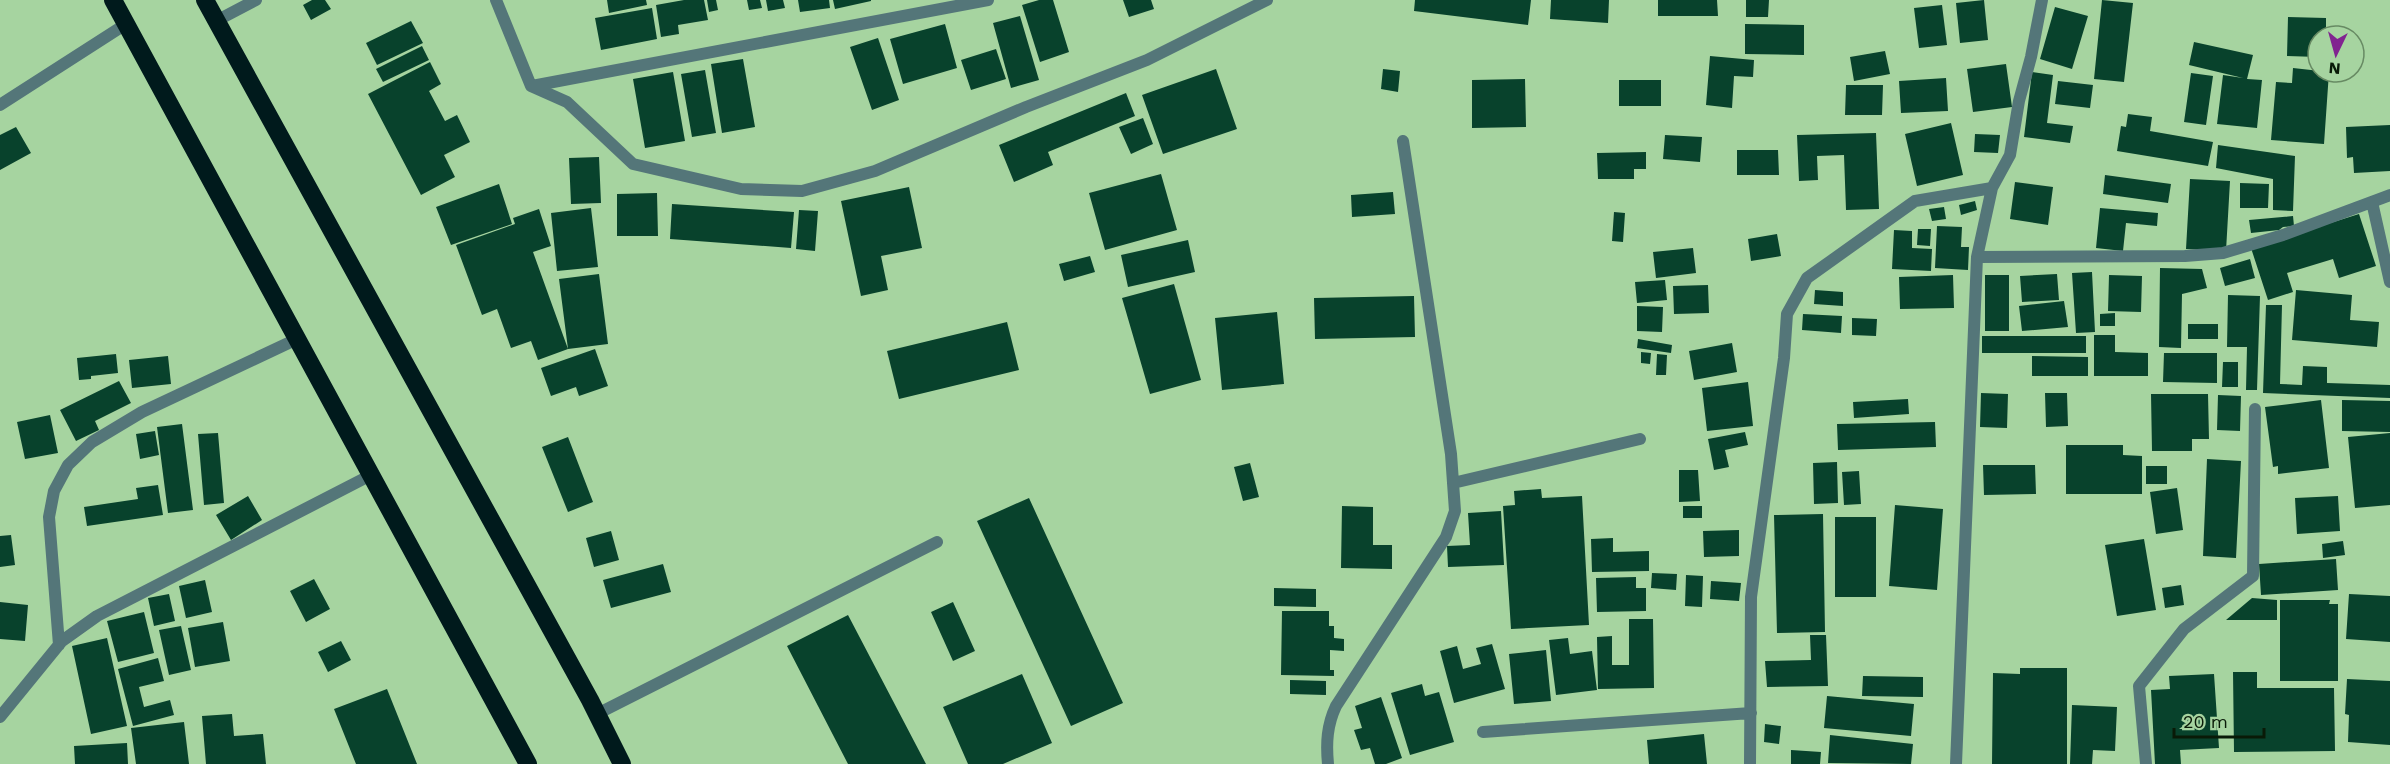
<svg xmlns="http://www.w3.org/2000/svg" width="2390" height="764" font-family="'Work Sans',sans-serif">
	<style>
		.building { fill: #08422c }
		.lines { fill: none; stroke-linecap: round; stroke-linejoin: round }
		.lane { stroke: #547679; stroke-width: 12 }
		.street { stroke: #547679; stroke-width: 12 }
		.highway { stroke: #001a1c; stroke-width: 18 }
	</style>
	<rect width="100%" height="100%" fill="#a6d4a0"/>
	<path class="building" d="M312,0H325L331,9L311,20L303,5Z
		M607,0H646L647,5L609,13Z
		M684,0H704L708,20L678,25L679,34L661,37L656,5Z
		M707,0H716L718,10L709,12Z
		M747,0H760L762,8L749,10Z
		M766,0H783L785,8L768,11Z
		M798,0H829L830,8L800,12Z
		M833,0H871V1L835,9Z
		M1039,0H1053L1069,52L1040,62L1022,5Z
		M1123,0H1151L1154,9L1129,17Z
		M1415,0H1531L1528,25L1414,11Z
		M1551,0H1609L1608,23L1550,19Z
		M1658,0H1717L1718,16H1658Z
		M1746,0H1769L1768,17H1746Z
		M1984,0L1988,40L1960,43L1956,3Z
		M2102,0L2133,3L2124,82L2094,79Z
		M1942,5L1947,45L1919,48L1914,8Z
		M2055,7L2088,16L2072,69L2040,59Z
		M652,8L657,39L601,50L595,18Z
		M1020,16L1039,80L1011,88L993,23Z
		M2288,17L2326,18V36H2318V57L2287,56Z
		M411,21L423,43L377,65L366,43Z
		M945,24L957,68L903,84L890,39Z
		M1745,24L1804,25V55L1745,54Z
		M878,38L899,100L872,110L850,47Z
		M2194,42L2253,55L2247,79L2262,80L2257,128L2217,124L2223,75L2243,78L2189,65Z
		M422,46L429,60L383,82L376,69Z
		M996,49L1006,79L971,90L961,60Z
		M1885,51L1890,74L1854,81L1850,57Z
		M1710,56L1754,60L1753,77L1734,76L1732,108L1706,105Z
		M743,59L755,127L722,133L711,64Z
		M430,62L441,84L429,91L445,121L457,115L470,142L444,155L455,177L421,195L368,94Z
		M2006,64L2012,107L1973,112L1967,69Z
		M2293,68L2329,72L2324,144L2271,140L2276,82L2292,83Z
		M1216,69L1237,129L1163,154L1142,95Z
		M1383,69L1400,71L1398,92L1381,89Z
		M705,70L716,133L692,137L681,74Z
		M673,72L685,141L645,148L633,79Z
		M2032,72L2053,75L2047,123L2073,126L2070,143L2024,137Z
		M2191,73L2213,76L2206,125L2184,122Z
		M1946,78L1948,111L1901,113L1899,81Z
		M1525,79L1526,127L1472,128V80Z
		M1619,80H1661V106H1619Z
		M2058,81L2093,85L2090,108L2055,104Z
		M1846,85H1883L1882,115H1845Z
		M1126,93L1135,116L1048,152L1053,165L1014,182L999,145Z
		M2128,114L2152,117L2150,131L2213,142L2208,166L2117,151L2121,126L2126,127Z
		M1143,118L1153,144L1131,154L1119,127Z
		M1951,123L1963,175L1917,186L1905,134Z
		M2390,125V171L2354,173L2353,157L2347,158L2346,127Z
		M16,127L31,153L0,170V135Z
		M1876,133L1879,209L1846,210L1844,155L1817,156L1818,180L1799,181L1797,135Z
		M1975,134L2000,135L1998,153L1974,152Z
		M1665,135L1702,137L1700,162L1663,159Z
		M2218,145L2295,156L2293,211L2273,210V179L2216,168Z
		M1737,150H1778L1779,175H1737Z
		M1646,152V169H1634V179H1598L1597,153Z
		M599,157L601,203L571,204L569,158Z
		M1161,174L1177,230L1105,250L1089,193Z
		M2105,175L2171,184L2168,203L2103,194Z
		M2190,179L2230,181L2226,251L2186,249Z
		M2015,182L2053,187L2048,225L2010,219Z
		M2240,183L2269,184L2268,208H2240Z
		M499,184L512,224L451,245L436,207Z
		M909,187L922,248L881,256L888,290L861,296L841,201Z
		M1393,192L1395,214L1352,217L1351,195Z
		M657,193L658,236H617V194Z
		M1975,201L1977,210L1961,215L1959,205Z
		M672,204L794,212L791,248L670,239Z
		M1944,207L1946,219L1932,221L1929,209Z
		M591,208L598,267L557,271L551,213Z
		M2100,208L2158,213L2157,226L2126,223L2123,251L2096,248Z
		M539,209L551,246L533,252L568,349L559,279L599,274L608,344L568,349L538,360L531,341L511,348L497,309L482,315L456,245L515,224L513,218Z
		M799,210L818,211L815,251L796,249Z
		M1614,212L1625,213L1623,242L1612,241Z
		M2359,214L2376,266L2339,278L2333,259L2287,273L2293,292L2268,300L2251,248Z
		M2293,216L2294,226L2283,227L2279,230L2251,233L2249,220Z
		M1937,226L1962,227L1961,247H1969L1968,270L1935,268Z
		M1918,229H1931L1930,246L1917,245Z
		M1894,230L1912,231V248L1932,249L1931,271L1892,269Z
		M1777,234L1781,256L1751,261L1748,239Z
		M1188,240L1195,272L1128,287L1121,255Z
		M1693,248L1696,273L1656,278L1653,252Z
		M1090,256L1095,272L1064,281L1059,264Z
		M2250,259L2255,278L2225,286L2220,268Z
		M2160,268L2202,269L2207,288L2182,294L2181,348L2159,347Z
		M2092,272L2095,332L2076,333L2072,273Z
		M2057,274L2059,300L2022,302L2020,276Z
		M1953,275L1954,308L1900,309L1899,277Z
		M1985,275H2009V331H1985Z
		M2109,275L2142,276L2141,312L2108,311Z
		M1665,280L1667,300L1637,303L1635,282Z
		M1174,284L1201,380L1150,394L1122,298Z
		M1708,285L1709,313L1674,314L1673,286Z
		M1815,290L1843,292V306L1814,304Z
		M2296,290L2352,295L2350,320L2379,322L2377,347L2292,340Z
		M2228,295L2260,296L2257,390H2246L2247,347H2227Z
		M1414,296L1415,337L1315,339L1314,298Z
		M2064,301L2068,327L2022,331L2019,306Z
		M2266,305H2282L2280,384L2302,385L2303,366L2327,367V383L2390,385V398L2263,393Z
		M1637,306L1663,307L1662,332L1637,331Z
		M1277,312L1284,384L1222,390L1215,318Z
		M2115,313V326H2100V314Z
		M1803,314L1842,316L1841,333L1802,330Z
		M1852,318L1877,319L1876,336L1852,335Z
		M1007,322L1019,370L899,399L887,351Z
		M2188,324H2218V339H2188Z
		M2094,335H2115V352L2148,353V376H2094Z
		M1982,336H2086V353H1982Z
		M1638,339L1672,345L1671,353L1637,348Z
		M1732,343L1737,372L1694,380L1689,351Z
		M595,349L608,386L579,396L576,387L551,396L541,368Z
		M1641,352L1651,353L1650,364L1641,363Z
		M2164,353H2217V383L2163,382Z
		M116,354L118,373L91,376V379L79,380L77,358Z
		M1657,354L1667,355L1666,375H1656Z
		M168,356L171,384L132,388L129,360Z
		M2032,356L2088,357V376H2032Z
		M2223,362H2238V387H2222Z
		M119,381L131,403L95,421L99,430L76,441L60,410Z
		M1748,382L1753,426L1707,431L1702,388Z
		M1981,393L2008,394L2007,428L1980,427Z
		M2045,393H2067L2068,426L2046,427Z
		M2151,394H2208L2209,439H2192V451H2152Z
		M2218,395L2241,396L2240,431L2217,430Z
		M1908,399L1909,414L1854,418L1853,402Z
		M2321,400L2329,468L2278,474V466L2273,467L2265,407Z
		M2342,400L2390,401V432L2342,431Z
		M50,415L58,453L25,459L17,422Z
		M1935,422L1936,447L1838,450L1837,424Z
		M182,424L193,510L168,513L157,427Z
		M155,431L159,455L140,459L136,434Z
		M1745,432L1748,445L1725,450L1729,467L1714,470L1708,439Z
		M218,433L224,503L204,505L198,434Z
		M2390,433V505L2355,508L2348,437Z
		M568,437L593,502L568,512L542,447Z
		M2066,445H2123V455L2142,456V494H2066Z
		M2207,459L2241,461L2236,558L2203,556Z
		M1837,462L1838,503L1814,504L1813,463Z
		M1250,463L1259,497L1243,501L1234,467Z
		M1983,465H2035L2036,494L1984,495Z
		M2146,466H2167V484H2146Z
		M1679,470H1698L1700,501L1679,502Z
		M1859,471L1861,504L1844,505L1842,472Z
		M158,485L163,515L87,526L84,507L138,499L136,488Z
		M2177,488L2183,530L2156,534L2150,492Z
		M1541,489L1542,498L1582,496L1589,625L1511,629L1503,506L1515,505L1514,491Z
		M248,496L262,520L231,540L216,515Z
		M2338,496L2340,531L2297,534L2295,498Z
		M1029,498L1123,703L1071,726L977,521Z
		M1895,505L1943,509L1937,590L1889,586Z
		M1342,506L1373,507V545H1392V569L1341,568Z
		M1683,506H1702V518H1683Z
		M1501,511L1504,565L1448,567L1447,546L1470,545L1468,513Z
		M1823,514L1825,632L1777,633L1774,515Z
		M1835,517H1876V597H1835Z
		M1739,530V556L1704,557L1703,531Z
		M611,531L619,560L594,567L586,538Z
		M11,535L15,565L0,567V536Z
		M1613,538V552L1649,551V571L1592,572L1591,539Z
		M2144,539L2156,610L2117,616L2105,545Z
		M2343,541L2345,555L2323,558L2322,544Z
		M2336,559L2338,590L2261,595L2259,564Z
		M663,564L671,592L611,608L603,580Z
		M1652,573L1677,574L1676,590L1651,588Z
		M1686,575L1703,576L1702,607L1685,606Z
		M1636,577V588H1646V611L1597,612L1596,578Z
		M314,579L330,609L306,622L290,591Z
		M205,580L212,612L186,618L179,586Z
		M1711,581L1741,583L1739,601L1710,599Z
		M2181,585L2184,605L2165,608L2162,588Z
		M1274,588L1316,589V607L1274,606Z
		M169,594L175,621L154,626L148,598Z
		M2349,594L2390,596V642L2346,639Z
		M2252,598L2277,600V620H2226Z
		M2280,600H2330L2329,604H2338V681H2280Z
		M0,602L28,605L25,641L0,639Z
		M953,602L975,651L953,661L931,612Z
		M1282,611H1329V626H1334V638L1344,639V651L1330,650V670H1334V676L1281,675Z
		M144,612L154,653L118,662L107,621Z
		M848,615L926,764H848L787,646Z
		M1629,619H1653L1654,688L1598,689L1597,637L1612,636V665H1629Z
		M223,622L230,661L195,667L188,628Z
		M181,626L191,670L169,675L159,630Z
		M1810,635H1826L1828,686L1767,687L1765,661L1811,660Z
		M107,638L127,726L91,734L72,646Z
		M1568,638L1570,654L1592,651L1597,690L1556,695L1549,640Z
		M341,641L351,660L328,672L318,652Z
		M1492,644L1505,689L1454,703L1440,651L1457,646L1463,669L1481,664L1476,648Z
		M1546,650L1551,701L1514,704L1509,654Z
		M158,658L164,681L139,687L144,707L170,700L174,715L133,726L118,669Z
		M2020,668H2067V764H1992L1993,673L2020,674Z
		M2233,672H2257V688H2334L2335,751L2234,752Z
		M1022,674L1052,743L1003,764H968L943,707Z
		M2214,674L2219,748L2180,750L2181,764H2155L2151,690L2170,689L2169,676Z
		M1863,676L1923,677V697L1862,696Z
		M2347,679L2390,681V745L2348,742L2349,715L2345,714Z
		M1290,680L1326,681V695L1290,694Z
		M1422,684L1425,696L1439,692L1454,742L1410,755L1391,693Z
		M387,689L417,764H356L334,709Z
		M1827,696L1914,704L1911,736L1824,728Z
		M1381,697L1402,758L1386,764H1375L1370,748L1361,750L1354,730L1362,728L1355,706Z
		M2072,705L2117,707L2115,751L2093,750L2092,764H2070Z
		M232,714L234,736L263,734L266,764H206L202,716Z
		M184,722L189,764H136L131,728Z
		M1765,724L1781,726L1779,744L1764,742Z
		M1704,734L1707,764H1649L1647,740Z
		M1830,735L1913,744L1911,764L1828,763Z
		M127,743L128,764H75L74,746Z
		M1791,750L1821,752L1820,764H1791Z"/>
	<g class="lines">
		<path class="lane" d="M597,714L937,542"/>
		<path class="street" d="M496,0L531,86L567,102L633,164L741,189L802,191L875,171L1026,107L1147,60L1267,0
			M216,21L256,0
			M532,86L988,0
			M0,105L126,24
			M2372,202L2390,282
			M1977,257L2185,256L2223,253L2283,235L2390,195
			M1453,483L1640,439
			M59,645L49,517L54,491L68,465L92,442L142,412L297,339
			M0,717L62,641L97,616L371,475
			M1483,732L1751,713
			M1328,764C1326,743 1327,725 1336,706L1446,537L1455,511L1451,454L1403,141
			M1750,764L1751,597L1784,358L1787,314L1807,278L1915,201L1992,188
			M1956,764L1977,257L1992,188L2010,155L2019,101L2031,57L2042,0
			M2146,764L2139,686L2184,629L2253,576L2255,409"/>
		<path class="highway" d="M113,0L528,764
			M205,0L590,700L622,764"/>
	</g>
	<g transform="translate(2336 54) rotate(185)"><circle r="28" fill="#a6d4a0" stroke="#678a63" stroke-width="1.5"/>
	<path d="M0-4.5L10 22L0 15L-10 22Z" fill="#812490"/>
	<text y="-9" font-size="16" font-weight="bold" text-anchor="middle" fill="#091a07">N</text>
	</g>
	<path d="M2174 728v9h90v-9" fill="none" stroke="#091a07" stroke-width="3"/>
	<text x="2183" y="728" font-size="18" fill="#091a07" stroke="#a6d4a0" stroke-width="4.5" paint-order="stroke">20 m</text>
</svg>
